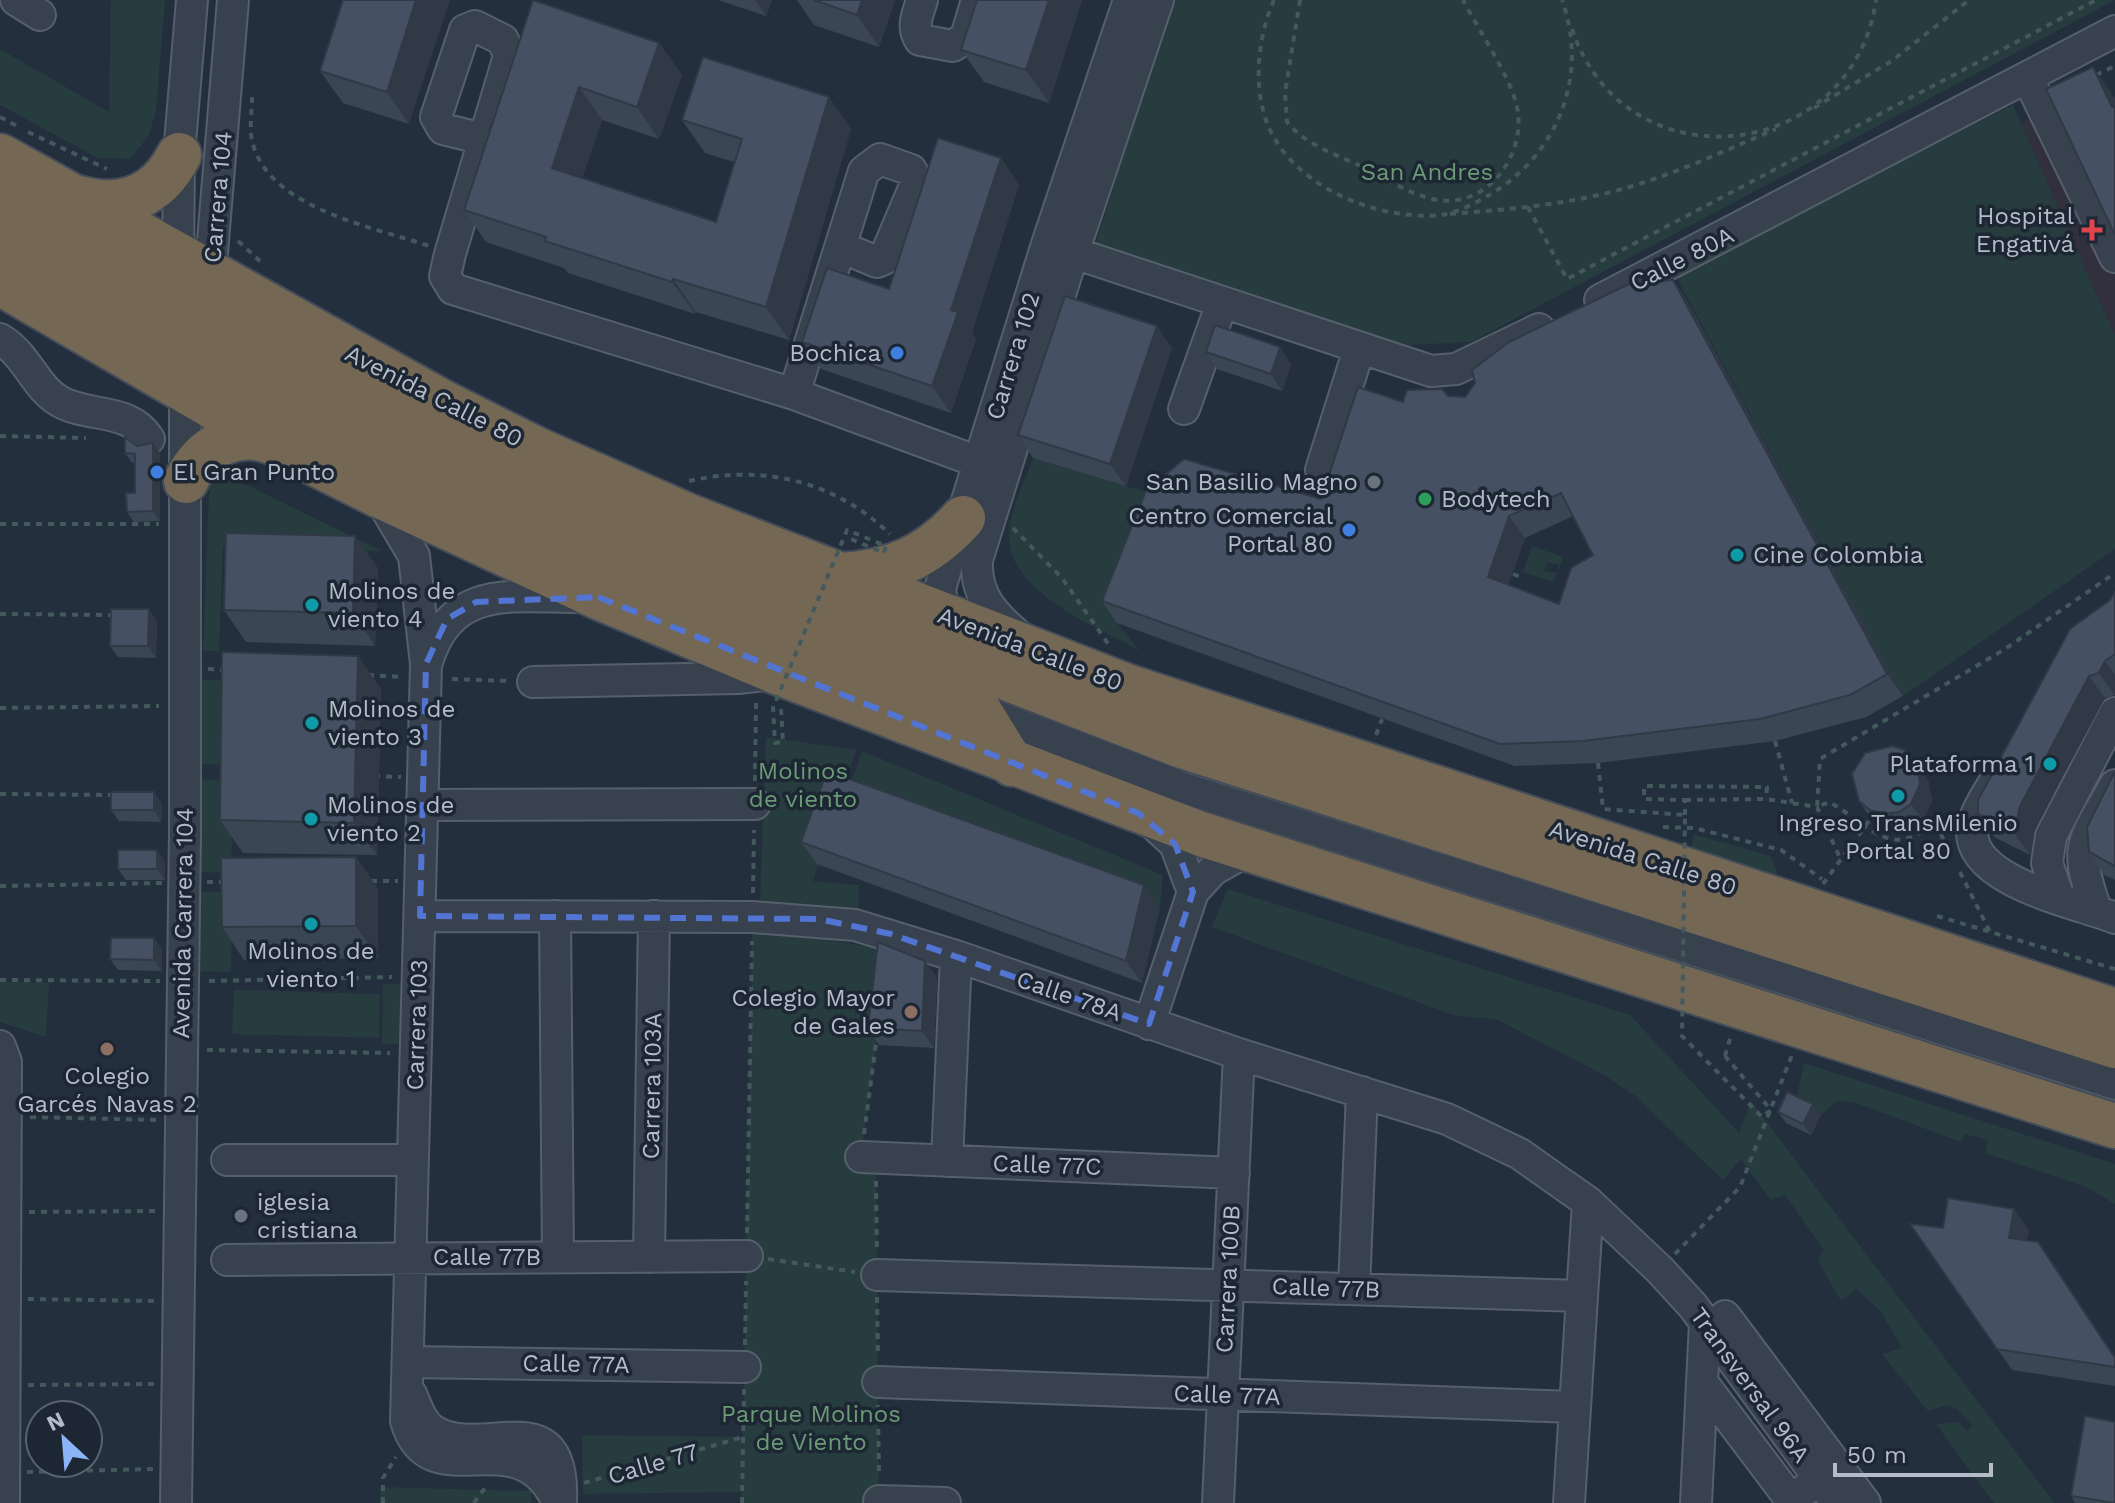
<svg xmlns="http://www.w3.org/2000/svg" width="2115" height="1503" font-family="'Work Sans',sans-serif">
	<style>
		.medical { fill: #32303f }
		.green { fill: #263c3f }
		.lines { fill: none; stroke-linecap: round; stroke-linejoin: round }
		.minor-casing { stroke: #565f6c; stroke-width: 34 }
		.highway-casing { stroke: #434c59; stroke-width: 48 }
		.path { stroke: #44595c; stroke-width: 4; stroke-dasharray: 6 6; stroke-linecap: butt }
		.minor { stroke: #38414e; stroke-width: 30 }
		.highway { stroke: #746855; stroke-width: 44 }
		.path-bridge { stroke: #44595c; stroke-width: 4; stroke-dasharray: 6 6; stroke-linecap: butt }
		.wall { fill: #3b4654; fill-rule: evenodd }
		.shaded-wall { fill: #303945 }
		.building { fill: #455162; stroke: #303945; stroke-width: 2; fill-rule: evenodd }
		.marked { fill: none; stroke: #5274d3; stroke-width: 6; stroke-dasharray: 16 10; stroke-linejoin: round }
		.health-dot { fill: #e0444e; stroke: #1d2633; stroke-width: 3 }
		.shop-dot { fill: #3f7fe0; stroke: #1d2633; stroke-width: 3 }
		.worship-dot { fill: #6b7280; stroke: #1d2633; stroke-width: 3 }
		.leisure-dot { fill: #2e9e5b; stroke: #1d2633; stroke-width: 3 }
		.culture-dot { fill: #0f9aa8; stroke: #1d2633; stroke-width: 3 }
		.education-dot { fill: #8d6e63; stroke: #1d2633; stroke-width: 3 }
		.labels { text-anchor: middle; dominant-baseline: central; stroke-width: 7; stroke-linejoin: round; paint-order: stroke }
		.park-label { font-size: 24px; fill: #6b9a76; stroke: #1d2633 }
		.street-label { font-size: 24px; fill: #b4bcc9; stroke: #1d2633 }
		.poi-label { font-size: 24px; fill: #b4bcc9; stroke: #1d2633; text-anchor: start }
	</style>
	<rect width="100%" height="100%" fill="#242f3e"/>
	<path class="medical" d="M2115,99V336L2021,123L2058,104Z"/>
	<path class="green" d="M111,0H165L156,111L149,135L130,159L98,158L0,105V49L109,112Z
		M1173,0H2115L1471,342L1407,345L1096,243Z
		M2013,105L2115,336V549L1903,696L1675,275Z
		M1033,458L1146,492L1117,623L1140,651C1098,627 1013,595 1009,540C1007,514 1025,482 1033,458Z
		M210,467L382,551L223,546L219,651H203Z
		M1532,546L1563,557L1559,570L1558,565L1547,562L1544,571L1557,573L1554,582L1523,572Z
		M193,679L234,681L232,765L191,764Z
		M766,737L856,750L813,881L859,885L858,911L760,903Z
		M862,751L1163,875L1160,907L849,790Z
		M194,779L234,780L231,873L191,872Z
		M1693,834L1771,856L1778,877L1692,849Z
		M1228,889L1630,1015L1739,1133L1751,1101L2054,1503H1994L1936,1424L1957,1422L1968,1431L1973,1425L1957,1409L1947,1405L1928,1411L1882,1354L1902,1348L1881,1312L1857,1289L1841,1301L1818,1261L1824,1250L1785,1195L1771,1200L1741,1159L1723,1180L1634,1095L1604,1075L1496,1019L1456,1016L1212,927Z
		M196,892H233L231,972L195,971Z
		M752,934L815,938L889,950L861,1156L876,1157L879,1503H742V1492L583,1494L582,1435L743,1437Z
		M0,982L49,983L46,1037L0,1022Z
		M383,984H405L404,1044H382Z
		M234,990L380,994L379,1038L232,1034Z
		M1804,1063L2115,1164V1204L2086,1187L1985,1153L1988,1140L1964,1134L1961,1142L1856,1103L1837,1101L1821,1115L1795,1104Z
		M380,1487L531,1491V1503H380Z"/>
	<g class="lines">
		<defs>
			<path id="minor" d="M16,0L40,15
				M922,0C918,14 911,26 920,40L953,46L966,37L977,0
				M2028,78L2115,257
				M483,139L443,129L436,117L465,30L475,26L503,40L509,56L450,254L445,276L453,289L794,394L981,463
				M1047,244L1431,371L1456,369L1539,329
				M178,269L179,155L192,0
				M209,289L233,0
				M1600,300L2115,31
				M0,339C27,355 35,387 59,401C88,418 129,407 149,439
				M794,394L864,171L880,159L911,170L917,181L884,259L877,262L841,247
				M1184,409L1222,303
				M1321,470L1359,349
				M379,497L414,556L426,664L406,1421C430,1503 519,1414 558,1503
				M946,628L940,589L946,568L1047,244L1129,0
				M1020,637C994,615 975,596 977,560L1073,253L1158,0
				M427,662C452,581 516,598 586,597
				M533,682L738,678L773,674
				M978,709L1187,789L2115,1084
				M1998,776C1989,792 1973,813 1972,832C1972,883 2078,903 2115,918
				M422,805L755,804
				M1150,821L1175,844L1193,892
				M2059,898L2047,863L2051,836L2115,713
				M2096,910C2073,843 2082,845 2115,785
				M420,916L752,917L855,925L956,956L1239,1054L1447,1119L1520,1154L1551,1176L1588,1202L1660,1270L1693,1306L1837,1503
				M555,916L558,1257
				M1149,1024L1193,892L1213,870L1250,849
				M0,1046L6,1062L4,1503
				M861,1157L1234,1173
				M227,1160H413
				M947,1161L956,956
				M649,1257L654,916
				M227,1260L747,1256
				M877,1275L1582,1296
				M1354,1289L1362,1092
				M1725,1316L1865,1503
				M408,1362L745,1367
				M878,1382L1575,1407
				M1702,1382L1791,1500L1820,1479
				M411,1394C417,1407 421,1424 434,1431C483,1461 566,1395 561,1502
				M879,1501L945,1503
				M176,1503L185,833V377
				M1218,1503L1239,1054
				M1569,1503L1588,1202
				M1696,1503L1705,1323"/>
			<path id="highway" d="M0,156L444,403L540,451L686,515L1129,687L2115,1011
				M0,198L454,454L533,492L742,576L1179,745L2115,1046
				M79,198C122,210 159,196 179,155
				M0,239L404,467L479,504L663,585L980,712L1012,764
				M0,283L282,447L378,495L598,597L779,673L1201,834L2115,1126
				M186,481C201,446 239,427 276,444
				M839,575C891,573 928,557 963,518"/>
		</defs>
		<use href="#minor" class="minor-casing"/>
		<use href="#highway" class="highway-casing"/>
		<path class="path" d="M1274,0C1257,38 1252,91 1270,130C1298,189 1380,221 1441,215C1458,213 1477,202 1491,194C1559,153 1589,74 1562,0
			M1300,0L1285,93L1287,122C1305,145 1340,156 1365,168C1387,180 1413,196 1438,200C1491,208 1529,149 1516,103C1508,73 1478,29 1463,0
			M1572,29C1625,189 1853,163 1876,0
			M2096,75L2115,66
			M252,97C252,109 250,122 251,134C260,207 371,226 429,246
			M1814,108L1893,60L1969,0
			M0,117L17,126
			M28,132L107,169
			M1528,207L1567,279L2096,0
			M1450,214C1501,210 1552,206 1603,194C1663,180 1719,153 1776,129
			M238,241L261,262
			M0,436L86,438
			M689,481C764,464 834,481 890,534
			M0,524H159
			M1013,528L1062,578L1109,645
			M1513,574L1521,577
			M0,614L114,615
			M208,669L227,670
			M368,675L403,677
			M452,679L511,681
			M0,708L159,706
			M1376,735L1382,719
			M1775,741L1792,803
			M374,776L401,777
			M755,781L756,702
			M0,794L115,795
			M1685,800L1766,799L1817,807L1840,858
			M1685,815V800L1644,799V786L1767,787L1766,799
			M1663,827L1694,828L1781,850L1822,879
			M1949,850L1934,821C1891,864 1867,822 1829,802L1817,807L1820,759L2005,649L2115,573
			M1960,872L1990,932
			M371,881H398
			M207,882H226
			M1823,884L1871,818
			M0,886L162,883
			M753,893L754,830
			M1937,916L2115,969
			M0,980L160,981
			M209,981L392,977
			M207,1050L390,1053
			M1725,1056L1731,1035
			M30,1117L157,1120
			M864,1134L877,1036
			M876,1181L877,1253
			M29,1212L156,1211
			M747,1233L752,941
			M1675,1254L1740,1187L1792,1055
			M768,1259L855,1272
			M877,1297L878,1357
			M28,1299L156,1301
			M745,1345L746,1281
			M28,1385L155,1384
			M878,1405L879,1477
			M27,1472L154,1469
			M584,1483L743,1437
			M383,1503V1478L396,1457
			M474,1503L487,1485
			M742,1503L744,1389"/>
		<use href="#minor" class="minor"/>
		<use href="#highway" class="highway"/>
		<path class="path-bridge" d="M781,709L783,742L775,743L773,708L847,530L886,546L884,553L851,539
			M1598,763L1603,809L1685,815L1682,1036L1762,1117L1771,1110L1725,1056"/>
	</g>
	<path class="wall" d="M343,0L409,124L343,103L320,71Z
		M533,0L659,43L682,75L659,139L602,120L582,178L716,222L734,162L705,153L682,120L851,129L789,340L696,312L695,314L568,273L564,268L486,242L464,210Z
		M718,0H772L766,16Z
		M797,0H895L879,47L814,25Z
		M977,0H1082L1049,103L984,82L961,50Z
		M1001,158L1019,185L972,332L976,339L951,413L821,369L802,342L889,289Z
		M1673,280L1688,302L1903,696L1866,717L1775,741L1598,763L1515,766L1117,623L1102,601L1321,499L1403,402L1465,397ZM1573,516L1593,555L1559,604L1508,585L1525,538Z
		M1172,348L1126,486L1033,458L1018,435Z
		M1206,352L1291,364L1282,391L1217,369Z
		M153,443L160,453V521L134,522L127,512L135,493V463H132L125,453L137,446Z
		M378,568L375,646L246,642L224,610Z
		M2115,592V695L2105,698L2035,828L2030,855L1994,837L1978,814Z
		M157,621L156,658L118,657L110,646Z
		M358,656L381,689L377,855L243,853L220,820Z
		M2115,771V880L2104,875L2089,852Z
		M1928,780L1932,801L1923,821L1911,829L1896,831L1882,827L1871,818L1859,801Z
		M154,792L162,804L161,822L119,821L111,810Z
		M801,842L1160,907L1142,983L817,864Z
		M356,857L378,889V958L244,960L222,927Z
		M165,861V880H126L118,869Z
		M162,949V971L118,970L110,959Z
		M937,977L934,1048L879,1045L868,1028Z
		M1778,1112L1821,1115L1811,1135L1786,1123Z
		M2014,1209L2029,1231L2027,1240L2053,1263L2115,1357V1386L2012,1370L1910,1224L1943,1228Z
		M2071,1496L2115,1503H2075Z"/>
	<path class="shaded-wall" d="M416,0H450L409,124L387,92Z
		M755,0H772L766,16Z
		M862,0H895L879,47L857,15Z
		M1049,0H1082L1049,103L1026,70Z
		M659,43L682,75L659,139L637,107Z
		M2093,67L2115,98V111L2112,107Z
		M579,87L602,120L574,201L552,168Z
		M829,97L851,129L789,340L766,307Z
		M1001,158L1019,185L972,332L976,339L951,413L932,386L951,310Z
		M673,279L696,312L695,314L672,282Z
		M1673,280L1688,302L1903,696L1887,674Z
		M1157,326L1172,348L1126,486L1110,464Z
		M1280,347L1291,364L1282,391L1271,374Z
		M153,443L160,453V521L153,511Z
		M1509,516L1525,538L1503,599L1488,577Z
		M355,536L378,568L375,646L353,613Z
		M149,609L157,621L156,658L148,646Z
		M358,656L381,689L377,855L354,823Z
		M2105,661L2115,675V695L2099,673Z
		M2089,676L2105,698L2035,828L2030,855L2014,833L2020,806Z
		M1917,763L1928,780L1932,801L1923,821L1911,804Z
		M154,792L162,804L161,822L154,810Z
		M157,850L165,861V880L157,869Z
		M356,857L378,889V958L356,926Z
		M1144,885L1160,907L1142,983L1126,961Z
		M154,938L162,949V971L154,960Z
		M925,961L937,977L934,1048L922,1031Z
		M1813,1104L1821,1115L1811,1135L1803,1124Z
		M2014,1209L2029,1231L2024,1259L2009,1238Z"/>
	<path class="building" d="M343,0H416L387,92L320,71Z
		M533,0L659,43L637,107L579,87L552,168L716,222L742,139L682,120L703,57L829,97L766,307L673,279L672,282L545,241L546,237L464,210Z
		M814,0H862L857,15Z
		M977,0H1049L1026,70L961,50Z
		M2093,67L2112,107L2115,106V235L2046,89Z
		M938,138L1001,158L951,310L958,312L932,386L802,342L827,268L889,289Z
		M1673,280L1887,674L1850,695L1760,719L1583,741L1500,744L1102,601L1146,491L1184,459L1321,499L1358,387L1403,402L1407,390L1442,389L1448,396L1465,397L1475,383L1472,370L1509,342L1631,283ZM1561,493L1593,555L1571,568L1559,604L1488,577L1509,516Z
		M1065,296L1157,326L1110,464L1018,435Z
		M1215,325L1280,347L1271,374L1206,352Z
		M125,437L137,446L153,443V511L127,512L126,493H135V454L125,453Z
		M226,533L355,536L353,613L224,610Z
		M2115,592V654L2105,661L2099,673L2089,676L2020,806L2014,833L1978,814V800L2070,629L2110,600Z
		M111,609H149L148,646H110Z
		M222,652L358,656L354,823L220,820Z
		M1892,746L1905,750L1917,763L1920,784L1911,804L1899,812L1884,814L1870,810L1859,801L1852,774L1865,753Z
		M827,771L1144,885L1126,961L801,842Z
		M2115,771V866L2089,852L2087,827Z
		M111,792H154V810H111Z
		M118,850H157V869H118Z
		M356,857V926L222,927L221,858Z
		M111,938H154V960L110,959Z
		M878,942L925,961L922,1031L868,1028Z
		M1787,1092L1813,1104L1803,1124L1778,1112Z
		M1948,1198L2014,1209L2009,1238L2038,1242L2115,1358V1367L1997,1349L1910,1224L1943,1228Z
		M2085,1416L2115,1422V1503L2071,1496Z"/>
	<path class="marked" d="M598,597L1138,813L1175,844L1193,892L1149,1024L891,934L819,919L420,916L426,664L447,619L476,602Z"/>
	<path class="health-dot" d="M2088 218h8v8h8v8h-8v8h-8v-8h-8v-8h8z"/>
	<g class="shop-dot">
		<circle cx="897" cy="353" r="8"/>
		<circle cx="157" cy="472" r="8"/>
		<circle cx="1349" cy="530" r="8"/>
	</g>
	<g class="worship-dot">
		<circle cx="1374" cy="482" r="8"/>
		<circle cx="241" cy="1216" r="8"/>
	</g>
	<circle class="leisure-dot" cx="1425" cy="499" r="8"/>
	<g class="culture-dot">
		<circle cx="1737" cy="555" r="8"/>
		<circle cx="312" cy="605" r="8"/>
		<circle cx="312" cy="723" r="8"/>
		<circle cx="2050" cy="764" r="8"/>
		<circle cx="1898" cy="796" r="8"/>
		<circle cx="311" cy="819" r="8"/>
		<circle cx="311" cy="924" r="8"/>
	</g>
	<g class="education-dot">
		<circle cx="911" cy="1012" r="8"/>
		<circle cx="107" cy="1049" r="8"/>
	</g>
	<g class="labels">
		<g class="park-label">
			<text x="1427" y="172">San Andres</text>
			<text x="803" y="771">Molinos<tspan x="803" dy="28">de viento</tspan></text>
			<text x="811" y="1414">Parque Molinos<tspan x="811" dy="28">de Viento</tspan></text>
		</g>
		<g class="street-label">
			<text transform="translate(218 197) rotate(-85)">Carrera 104</text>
			<text transform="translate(1682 259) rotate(-27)">Calle 80A</text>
			<text transform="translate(1013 356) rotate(-73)">Carrera 102</text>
			<text transform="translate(434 396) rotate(27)">Avenida Calle 80</text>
			<text transform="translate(1030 649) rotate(21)">Avenida Calle 80</text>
			<text transform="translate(1643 858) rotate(18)">Avenida Calle 80</text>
			<text transform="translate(183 923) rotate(-89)">Avenida Carrera 104</text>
			<text transform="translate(1069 996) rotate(19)">Calle 78A</text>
			<text transform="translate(417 1025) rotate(-88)">Carrera 103</text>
			<text transform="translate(652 1086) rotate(-89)">Carrera 103A</text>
			<text transform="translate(1047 1165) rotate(2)">Calle 77C</text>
			<text x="487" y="1257">Calle 77B</text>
			<text transform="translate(1228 1279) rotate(-87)">Carrera 100B</text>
			<text transform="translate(1326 1288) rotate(2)">Calle 77B</text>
			<text transform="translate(576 1364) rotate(1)">Calle 77A</text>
			<text transform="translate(1750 1385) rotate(54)">Transversal 96A</text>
			<text transform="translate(1227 1395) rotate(2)">Calle 77A</text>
			<text transform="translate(653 1464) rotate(-16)">Calle 77</text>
		</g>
		<g class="poi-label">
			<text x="2074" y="216" text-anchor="end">Hospital<tspan x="2074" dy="28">Engativá</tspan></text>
			<text x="881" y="353" text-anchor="end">Bochica</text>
			<text x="173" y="472">El Gran Punto</text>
			<text x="1358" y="482" text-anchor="end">San Basilio Magno</text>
			<text x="1441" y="499">Bodytech</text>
			<text x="1333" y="516" text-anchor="end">Centro Comercial<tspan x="1333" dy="28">Portal 80</tspan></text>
			<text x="1753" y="555">Cine Colombia</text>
			<text x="328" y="591">Molinos de<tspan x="328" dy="28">viento 4</tspan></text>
			<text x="328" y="709">Molinos de<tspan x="328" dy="28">viento 3</tspan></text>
			<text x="2034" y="764" text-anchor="end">Plataforma 1</text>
			<text x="327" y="805">Molinos de<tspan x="327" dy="28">viento 2</tspan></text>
			<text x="1898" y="823" text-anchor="middle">Ingreso TransMilenio<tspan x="1898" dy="28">Portal 80</tspan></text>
			<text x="311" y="951" text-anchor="middle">Molinos de<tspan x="311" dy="28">viento 1</tspan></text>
			<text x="895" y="998" text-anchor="end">Colegio Mayor<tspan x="895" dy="28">de Gales</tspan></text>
			<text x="107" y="1076" text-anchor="middle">Colegio<tspan x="107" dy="28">Garcés Navas 2</tspan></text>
			<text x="257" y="1202">iglesia<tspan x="257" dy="28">cristiana</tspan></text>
		</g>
	</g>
	<g transform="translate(64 1439) rotate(334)"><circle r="38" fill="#1d2633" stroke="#59626f" stroke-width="2"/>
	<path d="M0-6L14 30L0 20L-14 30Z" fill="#8ab4f8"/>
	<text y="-12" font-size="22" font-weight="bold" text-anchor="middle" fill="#b4bcc9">N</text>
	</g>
	<path d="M1835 1463v12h156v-12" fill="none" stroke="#b4bcc9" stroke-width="4"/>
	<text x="1847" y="1463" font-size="24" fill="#b4bcc9" stroke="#1d2633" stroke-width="6" paint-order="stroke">50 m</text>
</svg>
